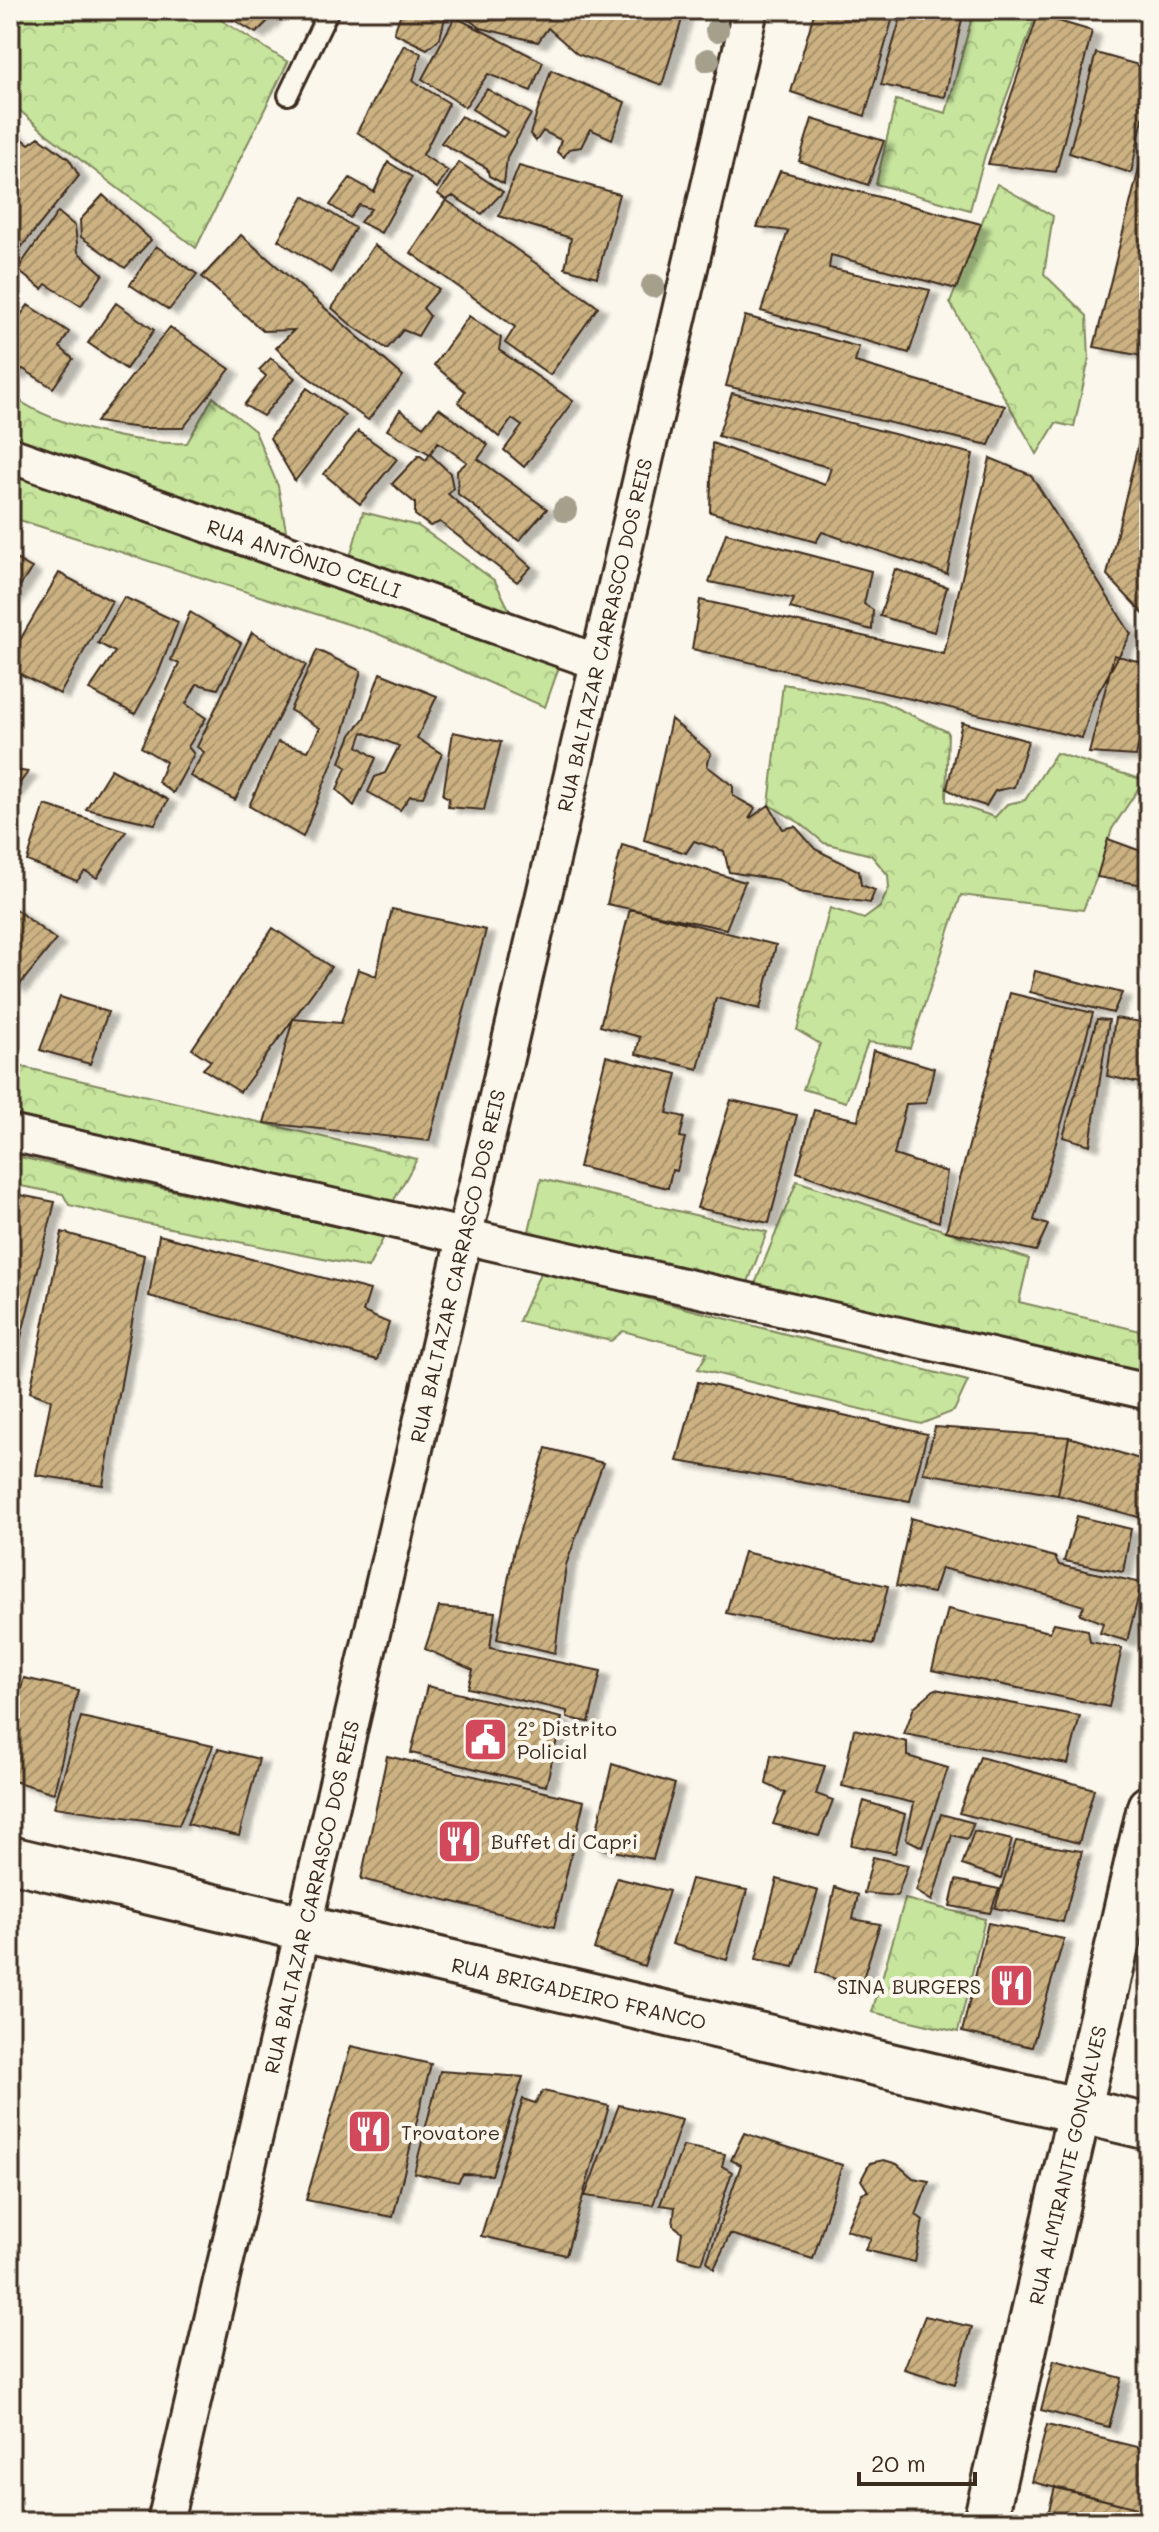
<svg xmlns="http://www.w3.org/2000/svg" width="1159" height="2532" font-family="Mali,sans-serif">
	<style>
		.forest { fill: url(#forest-crowns); stroke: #81885e; stroke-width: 2 }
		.building { fill: url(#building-hatch); stroke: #3b2a1e; stroke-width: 2; filter: url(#shadow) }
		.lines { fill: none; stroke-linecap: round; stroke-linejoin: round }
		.service-casing { stroke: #3b2a1e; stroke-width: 24 }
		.minor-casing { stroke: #3b2a1e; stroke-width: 40 }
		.tertiary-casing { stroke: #3b2a1e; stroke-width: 48 }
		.secondary-casing { stroke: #3b2a1e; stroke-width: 50 }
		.service { stroke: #fbf7ec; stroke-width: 18 }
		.minor { stroke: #fbf7ec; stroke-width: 34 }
		.tertiary { stroke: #fbf7ec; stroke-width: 42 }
		.secondary { stroke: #fbf7ec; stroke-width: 44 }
		.tree { fill: #a5a08c }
		.labels { text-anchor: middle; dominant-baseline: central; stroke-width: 8; stroke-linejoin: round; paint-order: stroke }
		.street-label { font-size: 20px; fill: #3b2a1e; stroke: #fbf7ec }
		.poi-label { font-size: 20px; fill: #3b2a1e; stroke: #fbf7ec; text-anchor: start }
	</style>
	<defs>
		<pattern id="forest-crowns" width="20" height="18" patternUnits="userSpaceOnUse" patternTransform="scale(2)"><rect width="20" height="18" fill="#c7e59d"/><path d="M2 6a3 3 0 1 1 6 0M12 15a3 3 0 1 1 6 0" fill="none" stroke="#acc587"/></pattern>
		<pattern id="building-hatch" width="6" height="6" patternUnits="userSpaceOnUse" patternTransform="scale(2)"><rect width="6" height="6" fill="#ccb282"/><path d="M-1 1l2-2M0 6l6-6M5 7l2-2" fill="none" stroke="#a7916a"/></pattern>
		<filter id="shadow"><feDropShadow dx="9" dy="5" stdDeviation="2" flood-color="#0004"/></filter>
	</defs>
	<rect width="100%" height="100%" fill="#fbf7ec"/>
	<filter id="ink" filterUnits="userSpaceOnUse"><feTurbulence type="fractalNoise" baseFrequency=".0125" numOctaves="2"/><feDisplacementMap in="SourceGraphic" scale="16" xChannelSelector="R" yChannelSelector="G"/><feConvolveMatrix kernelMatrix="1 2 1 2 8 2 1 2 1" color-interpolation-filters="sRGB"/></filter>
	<g filter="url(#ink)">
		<path class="forest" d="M10,10H122L129,15L134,10H205L288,62L196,248L48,135L10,102Z
			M974,10H1038L985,155L970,210L876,184L896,100L946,113Z
			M997,184L1053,216L1044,274L1087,316L1089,359L1074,427L1056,423L1037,454L950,303Z
			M10,393C43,424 141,446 187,443L213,397L255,431L278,486L287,536L10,447Z
			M10,472L559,667L545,707L376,633L10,517Z
			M363,512L418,526L461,556L495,581L514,619L348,564Z
			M783,684L881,701L948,732L946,801L995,817L1007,804L1025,800L1056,753L1144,780L1112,829L1097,877L1083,910L961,895L910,1048L868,1042L846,1102L803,1089L820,1044L797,1030L830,908L864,919L880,907L889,888L888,875L871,855L824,843L800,823L769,805Z
			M10,1064L417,1159L385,1216L10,1137Z
			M10,1155L384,1237L368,1268L145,1223L69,1205L63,1194L10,1184Z
			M541,1179L767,1232L742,1298L526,1244Z
			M797,1181L1029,1259L1019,1302L1149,1333V1396L748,1301Z
			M541,1271L968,1381L954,1411L921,1424L698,1369L707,1353L623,1331L611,1341L519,1321Z
			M905,1899L985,1919L958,2032L872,2012Z"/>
		<path class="building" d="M217,10H265L273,16L256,33Z
			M402,10H447L440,38L427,49L394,33Z
			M462,10H668L683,16L662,85L577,54L548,28L538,42L481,28L460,14Z
			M815,10H895L865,116L791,92Z
			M903,10H964L945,97L881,85Z
			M1038,15L1092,31L1056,172L988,164Z
			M455,17L543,62L531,91L488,74L465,107L422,79Z
			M404,45L421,53L413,81L449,103L423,155L448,171L437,188L357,132Z
			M1096,53L1149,68V91L1131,173L1069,153Z
			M551,70L625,102L612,139L590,129L581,147L569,149L564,157L557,152L561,140L543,131L536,141L530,134Z
			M487,89L531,114L507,157L504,184L489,176L487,168L441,143L461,116L503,137L507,132L472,109Z
			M812,119L884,141L868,185L799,161Z
			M10,129L29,144L39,137L69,159L79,176L15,255L10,251Z
			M1149,129V352L1148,357L1094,347Z
			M388,162L412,177L381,233L360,222L371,209L359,205L350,218L330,205L350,178L374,192Z
			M459,162L503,192L482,214L453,196L446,200L438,194Z
			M519,166L619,194L597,277L565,268L571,238L499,216Z
			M780,171L981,224L956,289L831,255L829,268L930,290L909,353L761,311L788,231L757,227Z
			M103,195L151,240L125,268L81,237L80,220Z
			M304,196L355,228L331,273L278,240Z
			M446,200L598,307L550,375L505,343L515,327L411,253Z
			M58,212L75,226L78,252L103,274L81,306L46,284L42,289L17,270Z
			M241,235L403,376L368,420L305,375L276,348L294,330L263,331L202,277Z
			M374,245L439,289L423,308L430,316L418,336L403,330L387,349L351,325L332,308Z
			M156,246L197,274L169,310L130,285Z
			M116,303L154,330L126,369L88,343Z
			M28,305L69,332L60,347L73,359L53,388L23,369L14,374L10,371V330Z
			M469,316L501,338L499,350L573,401L524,467L504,450L522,426L512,419L499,437L458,402L465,391L434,365Z
			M745,316L859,347L855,362L1005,406L989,445L726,386Z
			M170,327L230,369L183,428H140L96,422Z
			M271,358L295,378L263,416L244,405L266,376L259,370Z
			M307,388L345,415L295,481L270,438Z
			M732,393L973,454L947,574L822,532L816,542L710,512L712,443L825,485L831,468L718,436Z
			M1149,399V620L1107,575Z
			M439,408L488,445L478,459L547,509L519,541L458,494L457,471L467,462L438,442L430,454L387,430L400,410L423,427Z
			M358,431L397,459L360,504L324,474Z
			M430,454L450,473L453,488L448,494L531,567L517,582L440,522L430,526L415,515V503L392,484L419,455L426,460Z
			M990,458L1031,475L1131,634L1094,700L1082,738L692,649L700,600L944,654Z
			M726,533L871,571L864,604L873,610L872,630L790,608L794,599L709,582Z
			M10,556L32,568L10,601Z
			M895,569L947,587L934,632L880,616Z
			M59,573L112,601L60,694L10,669V657Z
			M124,597L178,622L159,671L135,714L89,690L115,652L98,643Z
			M190,612L241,643L218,689L197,684L186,704L206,718L188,747L194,754L173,793L158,782L166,762L141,747L179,664L171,660Z
			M252,632L306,665L235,800L190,776L204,752L197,747Z
			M317,650L361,671L341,741L303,837L249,806L278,742L308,751L320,728L290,710Z
			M1114,655L1149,664V699L1136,756L1089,753Z
			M380,673L437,696L417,738L442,754L423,797L410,796L400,810L368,792L375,777L385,773L399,746L363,732L358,746L376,758L354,806L337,790L346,767L340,762L351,735L364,718Z
			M671,719L711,753L707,766L733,786V796L755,808L749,819L769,805L783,829L795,826L815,849L859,871L861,885L875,890L870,903L799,892L779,880L729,872L724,851L694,841L686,853L644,840Z
			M962,722L1028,741L1014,787L995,791L986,806L967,800L947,789Z
			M453,732L501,742L484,810L448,807L449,798L443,795Z
			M10,769L28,772L10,796Z
			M111,769L168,800L155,824L86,809Z
			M45,805L126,831L97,878L85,871L77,881L27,861Z
			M1108,839L1149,854L1144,885L1097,877Z
			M622,845L745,882L726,929L607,904Z
			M10,905L56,940L18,987L10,982V952L16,944L10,941Z
			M392,909L486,930L429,1141L264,1123L293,1019L341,1023L358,969L376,976Z
			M630,909L776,945L760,1009L716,998L698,1069L636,1054L640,1037L600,1026Z
			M273,928L331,967L240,1092L203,1069L211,1061L192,1049Z
			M1035,971L1122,993L1113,1013L1030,992Z
			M1010,993L1093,1013L1034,1220L1048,1225L1036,1251L946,1231Z
			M60,997L108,1012L90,1064L40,1050Z
			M1115,1018L1149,1023V1085L1107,1076Z
			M1097,1019L1109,1020L1090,1145L1063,1137Z
			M873,1050L934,1068L926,1103L906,1104L894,1155L947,1172L939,1222L797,1172L814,1110L858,1120Z
			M606,1056L677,1074L667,1113L685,1117L680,1137L685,1138L677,1171L672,1170L668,1188L579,1167Z
			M731,1100L797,1115L769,1223L697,1208Z
			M10,1193L55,1202L10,1381Z
			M62,1232L144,1255L103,1485L36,1475L51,1400L30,1392Z
			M159,1235L370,1290L363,1312L389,1323L377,1360L149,1296Z
			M698,1382L927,1434L910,1501L677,1461Z
			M935,1427L1069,1437L1058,1495L923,1473Z
			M1069,1437L1149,1462V1520L1058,1495Z
			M546,1448L603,1463L566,1565L555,1653L497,1639L514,1549Z
			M1077,1516L1131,1529L1123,1572L1064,1561Z
			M911,1518L1055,1557L1059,1565L1142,1583L1127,1641L1100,1633L1103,1623L1080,1614L1084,1606L1049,1595L941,1568L933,1593L896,1586Z
			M744,1552L888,1586L874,1644L726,1613Z
			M439,1607L495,1612L490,1648L601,1671L589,1722L567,1718V1711L468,1688L473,1670L425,1649Z
			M948,1609L1050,1632L1054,1623L1088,1630L1090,1642L1122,1648L1109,1707L932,1670Z
			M24,1678L78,1690L54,1793L10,1780V1727Z
			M427,1686L562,1718L546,1786L411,1753Z
			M935,1689L1080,1716L1068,1764L904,1734L914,1707Z
			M81,1717L213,1746L179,1825L54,1807Z
			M854,1729L907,1742V1756L948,1768L922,1847L906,1839L914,1803L842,1786Z
			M218,1749L259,1759L239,1836L187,1824Z
			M771,1755L825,1766L816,1794L833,1800L819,1836L773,1824L785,1793L766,1784Z
			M387,1756L584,1801L554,1927L361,1879Z
			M980,1757L1094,1789L1079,1843L959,1813Z
			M612,1764L675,1784L653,1859L593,1847Z
			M864,1801L905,1814L895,1853L851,1845Z
			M941,1814L974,1823L967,1839L952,1835L932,1901L916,1891Z
			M974,1831L1012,1840L1001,1878L962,1865Z
			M1016,1841L1082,1851L1063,1922L995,1908Z
			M873,1857L908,1865L897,1896L864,1893Z
			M617,1878L669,1891L644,1966L594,1949Z
			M691,1879L747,1890L727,1960L672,1944Z
			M777,1879L818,1891L794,1967L756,1959Z
			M956,1880L999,1889L990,1913L950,1906Z
			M835,1887L858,1895L853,1919L880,1924L860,1988L816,1972Z
			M988,1923L1064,1939L1032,2047L962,2032Z
			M351,2046L431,2064L393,2217L306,2200Z
			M440,2071L523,2077L492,2175L463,2174L458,2182L414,2173Z
			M543,2091L609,2106L566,2255L481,2236L523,2099L535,2103Z
			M619,2105L682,2120L653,2205L585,2196Z
			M744,2133L842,2165L813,2259L730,2234L714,2269L707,2261L741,2165L731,2160Z
			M683,2146L725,2154L722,2166L732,2172L702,2263L678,2257L682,2232L673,2225L675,2207L660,2205Z
			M884,2160L897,2164L913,2178L929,2181L916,2215L923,2220L915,2262L865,2250L871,2238L846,2230L862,2193L868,2191L861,2180L870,2163Z
			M925,2316L972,2327L955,2384L904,2369Z
			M1054,2360L1122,2378L1109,2427L1041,2410Z
			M1047,2425L1149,2450V2511L1032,2482Z
			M1055,2487L1149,2511V2522H1046Z"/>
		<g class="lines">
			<defs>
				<path id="service" d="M288,95L329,10"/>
				<path id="minor" d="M10,455L598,662
					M10,1133L1149,1392
					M165,2522L750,10"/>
				<path id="tertiary" d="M985,2522L1149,1807"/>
				<path id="secondary" d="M10,1859L1149,2127"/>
			</defs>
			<use href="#service" class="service-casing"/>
			<use href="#minor" class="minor-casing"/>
			<use href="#tertiary" class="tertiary-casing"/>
			<use href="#secondary" class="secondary-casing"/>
			<use href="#service" class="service"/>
			<use href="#minor" class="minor"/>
			<use href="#tertiary" class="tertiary"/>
			<use href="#secondary" class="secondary"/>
		</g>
		<g class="tree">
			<circle cx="717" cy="30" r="12"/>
			<circle cx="708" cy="60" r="12"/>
			<circle cx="653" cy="286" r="12"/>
			<circle cx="565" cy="510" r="12"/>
		</g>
	</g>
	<defs>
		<symbol id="civic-square" viewBox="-11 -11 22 22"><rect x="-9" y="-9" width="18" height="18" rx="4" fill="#d1495b" stroke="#fbf7ec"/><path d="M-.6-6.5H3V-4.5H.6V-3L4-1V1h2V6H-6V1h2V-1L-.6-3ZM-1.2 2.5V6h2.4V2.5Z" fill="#fff"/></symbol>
		<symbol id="restaurant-square" viewBox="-11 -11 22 22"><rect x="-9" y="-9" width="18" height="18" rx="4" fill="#d1495b" stroke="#fbf7ec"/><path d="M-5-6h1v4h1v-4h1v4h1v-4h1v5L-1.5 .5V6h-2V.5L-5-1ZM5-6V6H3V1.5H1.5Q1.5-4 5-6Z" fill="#fff"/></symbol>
	</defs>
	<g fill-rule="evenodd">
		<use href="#civic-square" x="460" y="1714" width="51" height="51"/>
		<use href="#restaurant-square" x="434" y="1816" width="51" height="51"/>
		<use href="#restaurant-square" x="986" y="1960" width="51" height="51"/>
		<use href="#restaurant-square" x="344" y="2106" width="51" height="51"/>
	</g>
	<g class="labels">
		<g class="street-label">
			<text transform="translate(304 558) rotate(19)">RUA ANTÔNIO CELLI</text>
			<text transform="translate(604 635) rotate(-77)">RUA BALTAZAR CARRASCO DOS REIS</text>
			<text transform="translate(457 1266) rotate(-77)">RUA BALTAZAR CARRASCO DOS REIS</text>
			<text transform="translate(311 1897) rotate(-77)">RUA BALTAZAR CARRASCO DOS REIS</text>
			<text transform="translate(579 1993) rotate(13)">RUA BRIGADEIRO FRANCO</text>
			<text transform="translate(1067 2165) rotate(-77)">RUA ALMIRANTE GONÇALVES</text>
		</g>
		<g class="poi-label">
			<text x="517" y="1728">2º Distrito<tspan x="517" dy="23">Policial</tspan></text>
			<text x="491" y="1841">Buffet di Capri</text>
			<text x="981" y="1986" text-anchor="end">SINA BURGERS</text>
			<text x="401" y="2132">Trovatore</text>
		</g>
	</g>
	<rect width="1159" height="2532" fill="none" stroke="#fbf7ec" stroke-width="40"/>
	<rect x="20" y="20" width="1119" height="2492" fill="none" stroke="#3b2a1e" stroke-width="3" filter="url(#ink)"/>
	<path d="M859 2472v12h116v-12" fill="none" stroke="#3b2a1e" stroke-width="4"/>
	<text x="871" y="2472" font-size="24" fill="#3b2a1e" stroke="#fbf7ec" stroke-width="6" paint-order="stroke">20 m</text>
</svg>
